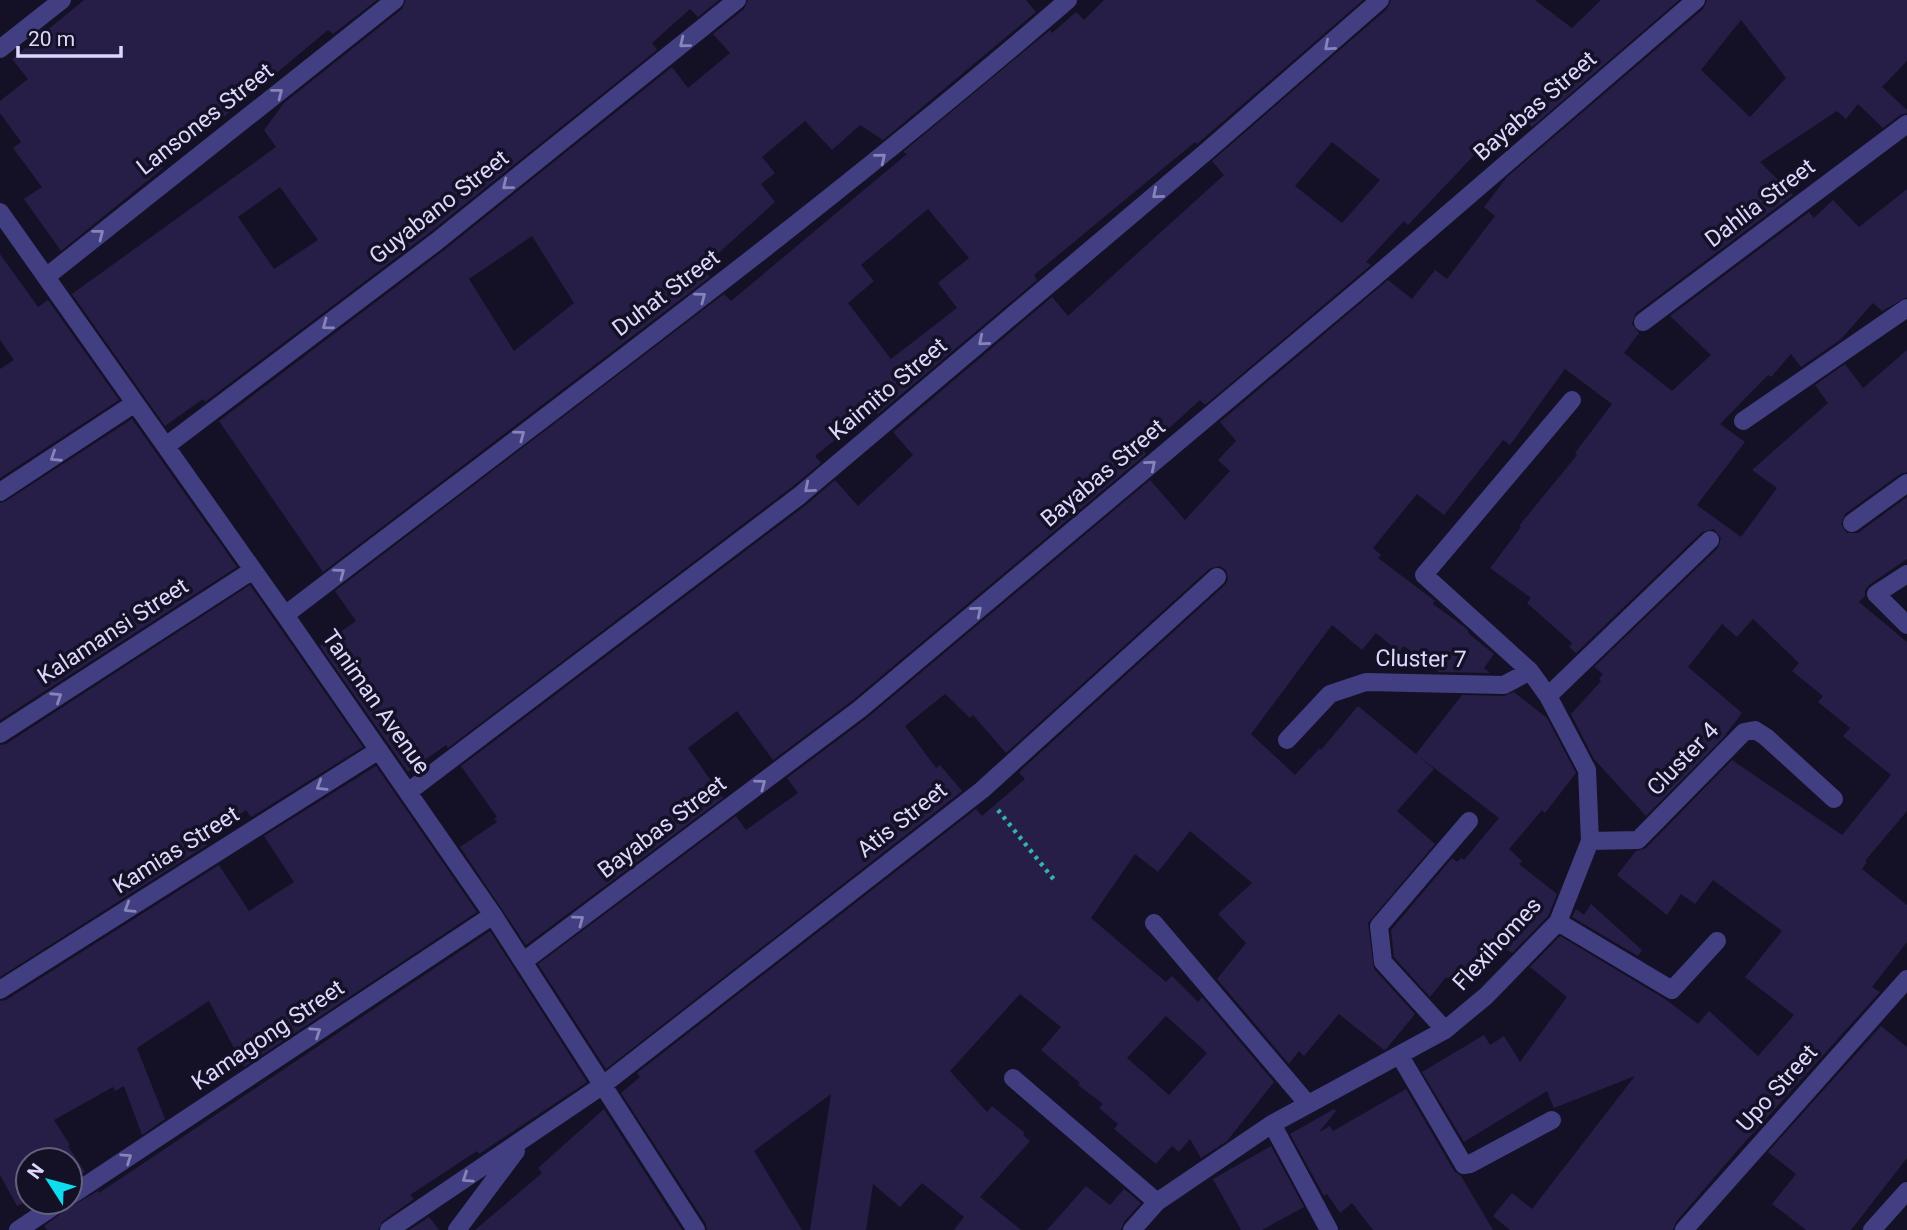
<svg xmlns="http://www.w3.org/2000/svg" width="1907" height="1230" font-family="Roboto,sans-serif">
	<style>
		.building { fill: #261e46; fill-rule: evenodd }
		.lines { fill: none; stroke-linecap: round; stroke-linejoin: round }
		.path { stroke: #37b1a9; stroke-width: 4.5; stroke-dasharray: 3.5 5; stroke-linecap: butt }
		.minor { stroke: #413f82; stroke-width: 18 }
		.oneway { stroke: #8784b9 }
		.labels { text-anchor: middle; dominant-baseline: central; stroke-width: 7; stroke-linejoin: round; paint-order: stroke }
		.street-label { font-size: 23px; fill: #dcd8fd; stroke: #141126 }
	</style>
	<rect width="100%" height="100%" fill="#141126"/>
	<path class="building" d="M84,0H377L333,34L328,30L202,135L201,133L160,164L163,168L61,251L24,199L42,187L13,148L21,142L0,113V101L28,79L12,59Z
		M406,0H719L698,17L690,9L652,43L657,50L429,233L205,402L203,399L165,426L72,294L276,147L264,130L284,103L402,9ZM280,187L318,240L274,269L238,217Z
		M748,0H1026L1036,12L883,140L860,125L832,150L805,121L762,157L775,173L761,184L775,202L702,268L710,277L323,572L219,421L443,251L672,67L688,88L730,53L713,34L744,9ZM532,236L574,303L514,351L469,279Z
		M1104,0H1363L1197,144L1195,142L1034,275L1037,280L878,414L873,409L815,456L821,463L792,487L448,748L446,745L408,772L320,646L356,621L335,591L724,294L731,301L907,154L903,152L1050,30L1052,33L1076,12L1084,20ZM928,209L969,258L938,283L957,308L891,359L848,303L874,281L861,265Z
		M1391,0H1535L1572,28L1601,0H1679L1532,127L1515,112L1408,225L1404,221L1366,262L1371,265L1205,405L1200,400L1144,451L1146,454L853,700L773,760L737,711L688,748L723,798L526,945L460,847L497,822L494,819L497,817L461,766L806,505L835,480L858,506L913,455L893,432L1052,297L1068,316L1224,175L1212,161L1387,9ZM1332,142L1380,180L1342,223L1295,186Z
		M1707,0H1907V61L1882,87L1907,110V113L1900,115L1883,128L1858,104L1846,119L1837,111L1760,162L1793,195L1636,313L1632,324L1639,333L1624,353L1672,391L1711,355L1670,316L1809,212L1814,218L1833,200L1859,227L1907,189V297L1882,311L1873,303L1840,340L1801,367L1791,354L1771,377L1768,375L1720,424L1745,442L1697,505L1741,537L1777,488L1752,470L1828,403L1815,385L1845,364L1863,388L1907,350V472L1900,474L1845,514L1841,524L1847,533H1858L1907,497V559L1869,585L1865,590V596L1859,602L1907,642V811L1865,861L1867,862L1862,869L1907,905V942L1872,987L1880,992L1736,1152L1676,1222L1673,1230H1510L1493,1216L1512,1193L1532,1209L1635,1076L1554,1108L1547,1091L1464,1142L1422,1072L1484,1035L1490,1045L1504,1036L1520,1062L1567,997L1530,967L1560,936L1665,999L1698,1024L1709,1011L1758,1056L1794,1015L1745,977L1782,931L1713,880L1695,904L1681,894L1667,915L1617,875L1636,851L1646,848L1732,760L1842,835L1891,775L1843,736L1850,728L1818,702L1823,696L1792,671L1799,663L1753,619L1737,637L1722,624L1688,667L1742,713L1723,738L1646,816L1594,759L1571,714L1601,681L1599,679L1603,674L1594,667L1718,548L1721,538L1714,529L1702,532L1576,653L1569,647L1572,643L1527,603L1531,598L1490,568L1521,527L1519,526L1577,455L1575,453L1612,404L1565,369L1510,445L1503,440L1444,515L1417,494L1373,548L1381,555L1378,558L1435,601L1433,604L1467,629L1469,634L1494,654L1484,668L1490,673L1439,672L1404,646L1399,652L1376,633L1362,650L1332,625L1251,734L1295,775L1320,748L1321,750L1358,706L1434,769L1397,811L1435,844L1368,923L1374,969L1415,1014L1387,1048L1384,1050L1339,1014L1304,1056L1299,1051L1289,1064L1217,979L1246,943L1218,914L1252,883L1190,831L1158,872L1135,854L1091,918L1166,982L1172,976L1198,1002L1202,997L1274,1082L1227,1141L1201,1158L1190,1139L1179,1152L1172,1146L1156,1164L1114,1129L1118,1124L1099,1108L1103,1104L1078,1085L1080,1083L1041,1050L1061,1027L1020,994L950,1071L987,1112L992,1106L1025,1133L1023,1135L1030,1141L980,1197L1021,1230H954L964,1217L922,1183L900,1207L873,1184L866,1230H810L831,1094L754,1151L802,1230H707L706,1224L621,1093L640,1077L637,1073L976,809L982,816L1025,779L1020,774V771L1225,585L1228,580L1226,570L1220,566L1209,569L1006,753L973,715L970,718L945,694L905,726L936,768L940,765L962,791L606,1069L538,964L736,816L746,830L798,793L787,778L867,718L1150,480L1185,520L1230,471L1218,460L1236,441L1220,422L1388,280L1412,299L1435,270L1447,279L1495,216L1484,207L1507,177L1703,9ZM1741,20L1786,78L1750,117L1701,70ZM1166,1016L1207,1053L1169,1095L1127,1058Z
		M0,254L38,307L48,300L119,400L0,478V369L14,360L0,340Z
		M132,419L237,567L0,720V503L6,501Z
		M250,585L363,747L251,817L246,810L204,840L207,845L0,977V745L6,744Z
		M1514,692L1547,718L1576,773L1545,813L1542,810L1509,849L1522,861L1519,864L1557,894L1548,916L1512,953L1494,940L1463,988L1446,977L1430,997L1394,957L1391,930L1452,858L1457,862L1461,858L1464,860L1499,818L1416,754L1462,695L1504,696Z
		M376,766L477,912L244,1067L209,1001L137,1048L165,1119L142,1135L124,1086L115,1091L113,1087L54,1120L70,1145L68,1146L85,1172L70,1182V1160H28V1201L17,1206L0,1175V1001L6,1000L219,865L249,911L294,882L264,836Z
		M1591,904L1642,950L1638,956L1572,917L1576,909L1584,915Z
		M490,931L587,1082L479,1154L477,1151L410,1195L414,1199L383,1221L378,1230H47L44,1226L70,1207L98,1191L99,1193Z
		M1881,1026L1907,1047V1158L1851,1230H1806L1772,1204L1796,1174L1768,1152Z
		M1406,1089L1454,1171L1461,1176L1493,1230H1373L1352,1203L1340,1213L1327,1194L1324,1196L1290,1134L1334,1109L1336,1111L1319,1132L1330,1126L1333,1131Z
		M604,1109L682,1230H475L542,1173L538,1168Z
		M1271,1146L1304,1207L1262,1230H1241L1213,1179Z
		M1086,1186L1110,1205L1124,1189L1141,1203L1124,1222L1121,1230H1047Z
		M429,1217L439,1230H409Z"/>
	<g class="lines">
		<path class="path" d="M998,810L1055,881"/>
		<path class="minor" d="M0,49L62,0
			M0,212L285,615L493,915L696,1230
			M46,277L395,0
			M1643,322L1907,124
			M1743,421L1907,308
			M166,446L436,242L737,0
			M0,492L135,403
			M1852,523L1907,483
			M1907,574L1876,594L1907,625
			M285,615C549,413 817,217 1068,0
			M1548,696L1710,540
			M0,734L253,570
			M1287,740L1330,694L1366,682L1504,685L1530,671
			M408,792L799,496L1207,151L1380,0
			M1590,841L1638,840L1744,732L1755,730L1766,737L1834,799
			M1558,922L1672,990L1717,941
			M1154,923L1307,1103
			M524,961L860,709L1371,280L1696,0
			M0,990L379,750
			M1445,1030L1383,962L1379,926L1469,821
			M1400,1056L1464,1165L1470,1164L1552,1120
			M1013,1078L1157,1202
			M1272,1124L1329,1230
			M70,1196L493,915
			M18,1230L60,1202
			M389,1230L603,1085L982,790L1217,577
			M457,1230L516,1151
			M1132,1230L1157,1202L1272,1124L1445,1030L1486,996L1558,922L1590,841L1587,770L1548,696L1530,671L1424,575L1572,400
			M1684,1230L1907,979
			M1872,1230L1907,1191"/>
	</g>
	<defs><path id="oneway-chevron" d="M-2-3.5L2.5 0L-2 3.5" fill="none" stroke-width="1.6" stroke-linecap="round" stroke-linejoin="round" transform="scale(1.75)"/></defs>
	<g class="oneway">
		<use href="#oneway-chevron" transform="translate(684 43) rotate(141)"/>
		<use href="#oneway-chevron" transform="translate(1329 46) rotate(139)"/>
		<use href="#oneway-chevron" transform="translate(278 93) rotate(-38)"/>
		<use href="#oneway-chevron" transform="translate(881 158) rotate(-39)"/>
		<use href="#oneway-chevron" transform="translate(507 185) rotate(141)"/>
		<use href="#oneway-chevron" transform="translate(1157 194) rotate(140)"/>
		<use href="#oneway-chevron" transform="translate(99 234) rotate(-38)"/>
		<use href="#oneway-chevron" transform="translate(701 297) rotate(-37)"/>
		<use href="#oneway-chevron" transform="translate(327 325) rotate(143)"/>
		<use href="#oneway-chevron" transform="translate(983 341) rotate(140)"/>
		<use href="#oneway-chevron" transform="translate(520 435) rotate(-37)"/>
		<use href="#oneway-chevron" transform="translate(55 457) rotate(147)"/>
		<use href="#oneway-chevron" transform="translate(1151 465) rotate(-40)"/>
		<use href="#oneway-chevron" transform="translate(809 488) rotate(140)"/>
		<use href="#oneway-chevron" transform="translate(340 573) rotate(-37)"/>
		<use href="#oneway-chevron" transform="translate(977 611) rotate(-40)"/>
		<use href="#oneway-chevron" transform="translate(57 697) rotate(-33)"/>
		<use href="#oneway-chevron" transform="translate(761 784) rotate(-37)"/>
		<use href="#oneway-chevron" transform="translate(321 786) rotate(148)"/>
		<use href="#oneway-chevron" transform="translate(129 908) rotate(148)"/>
		<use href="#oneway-chevron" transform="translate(579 920) rotate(-37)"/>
		<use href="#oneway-chevron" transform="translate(316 1032) rotate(-34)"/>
		<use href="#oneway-chevron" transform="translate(127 1158) rotate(-34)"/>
		<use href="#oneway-chevron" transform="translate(467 1178) rotate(146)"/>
	</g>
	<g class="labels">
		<g class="street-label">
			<text transform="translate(1535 106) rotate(-41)">Bayabas Street</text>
			<text transform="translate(205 119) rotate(-38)">Lansones Street</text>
			<text transform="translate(1760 203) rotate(-37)">Dahlia Street</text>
			<text transform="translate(439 207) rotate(-38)">Guyabano Street</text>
			<text transform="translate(666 293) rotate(-37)">Duhat Street</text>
			<text transform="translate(888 389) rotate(-40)">Kaimito Street</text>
			<text transform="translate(1103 473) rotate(-40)">Bayabas Street</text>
			<text transform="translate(113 631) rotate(-33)">Kalamansi Street</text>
			<text transform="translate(1421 659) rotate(1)">Cluster 7</text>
			<text transform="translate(376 702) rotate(55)">Taniman Avenue</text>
			<text transform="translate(1683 759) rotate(-46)">Cluster 4</text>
			<text transform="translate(902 820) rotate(-38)">Atis Street</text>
			<text transform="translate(662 827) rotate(-37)">Bayabas Street</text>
			<text transform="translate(176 850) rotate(-32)">Kamias Street</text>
			<text transform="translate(1497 944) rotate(-47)">Flexihomes</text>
			<text transform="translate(268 1035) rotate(-34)">Kamagong Street</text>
			<text transform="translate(1777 1088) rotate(-48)">Upo Street</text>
		</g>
	</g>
	<g transform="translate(49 1181) rotate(306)"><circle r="33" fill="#141126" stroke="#64617c" stroke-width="2"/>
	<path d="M0-5L12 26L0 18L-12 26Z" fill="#10dcf0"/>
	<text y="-10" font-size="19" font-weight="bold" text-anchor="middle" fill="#dcd8fd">N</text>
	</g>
	<path d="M18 46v10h103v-10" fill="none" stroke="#dcd8fd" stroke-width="3.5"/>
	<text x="28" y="46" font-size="21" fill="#dcd8fd" stroke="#141126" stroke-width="5" paint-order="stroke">20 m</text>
</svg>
